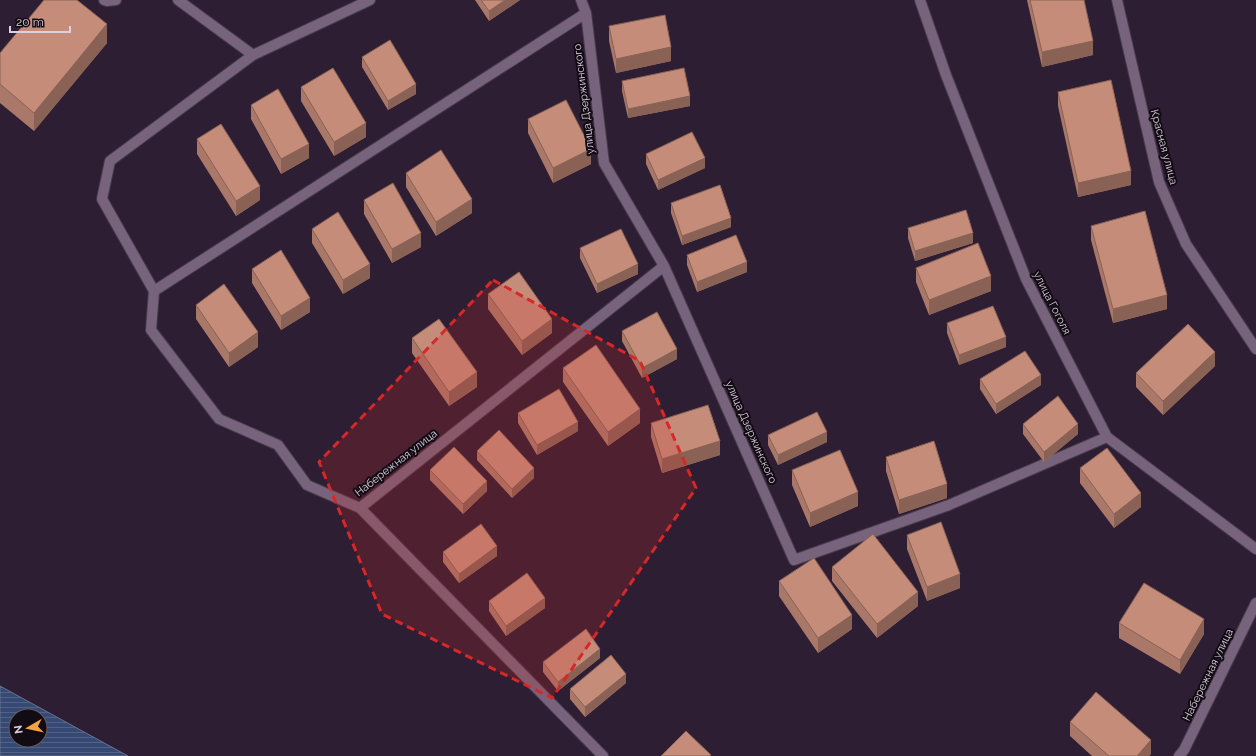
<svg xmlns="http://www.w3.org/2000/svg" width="1256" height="756" font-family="Raleway,sans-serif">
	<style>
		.water { fill: url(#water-rules); stroke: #677292; fill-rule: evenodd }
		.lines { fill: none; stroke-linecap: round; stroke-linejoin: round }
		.minor-casing { stroke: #493b4d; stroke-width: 12 }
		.minor { stroke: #77647c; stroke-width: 10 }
		.wall { fill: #a97868 }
		.shaded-wall { fill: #896255 }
		.building { fill: #c48c79; stroke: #896255 }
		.marked { fill: #d62828; fill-opacity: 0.2; stroke: #d62828; stroke-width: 3; stroke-dasharray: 8 5; stroke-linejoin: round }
		.labels { text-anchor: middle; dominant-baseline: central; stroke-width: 4; stroke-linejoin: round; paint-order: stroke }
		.street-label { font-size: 11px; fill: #dbd0de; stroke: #120b14 }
	</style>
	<defs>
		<pattern id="water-rules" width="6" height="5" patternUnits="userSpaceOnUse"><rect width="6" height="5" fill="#354972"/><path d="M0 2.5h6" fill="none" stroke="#526286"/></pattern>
	</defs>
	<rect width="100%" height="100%" fill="#2e1e33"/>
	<path class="water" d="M0,686L128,756H0ZM16,716H40V740H16Z"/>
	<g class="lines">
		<defs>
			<path id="minor" d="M104,0L107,1L116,0
				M178,0L253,55
				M370,0L253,55L110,161L102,199L154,291L151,330L219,419L278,445L307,485L360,508L603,756
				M581,0L586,13L604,163L664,266L794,560L949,505L1107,437
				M920,0L946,75L1026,279L1107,437L1256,549
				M1117,0L1159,182L1186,244L1256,349
				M154,291L586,13
				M360,508L664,266
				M1179,756L1184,750L1256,603"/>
		</defs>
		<use href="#minor" class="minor-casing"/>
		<use href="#minor" class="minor"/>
	</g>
	<path class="wall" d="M475,0H520L489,21Z
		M1027,0H1084L1093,55L1042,67Z
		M609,26L671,61L616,73L609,41Z
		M107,43L34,131L0,103V53Z
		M362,57L416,94L388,110L362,67Z
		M622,81L690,106L628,118L622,91Z
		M301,87L366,137L334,156L301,101Z
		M1058,92L1131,185L1078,197L1058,106Z
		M251,105L309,158L281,174L251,119Z
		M528,119L591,164L553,183L528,133Z
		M197,139L260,200L236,216L197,154Z
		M646,154L705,168L658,190L646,164Z
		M406,173L472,213L436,236L406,187Z
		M364,200L421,247L392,263L364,214Z
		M671,203L731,227L682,245L671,213Z
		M1091,226L1167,309L1113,323L1091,240Z
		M908,228L973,243L915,261L908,238Z
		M312,229L370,278L343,294L312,243Z
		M580,248L638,274L597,293L580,258Z
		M687,255L747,272L697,292L687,265Z
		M916,268L991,291L929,315L916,282Z
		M252,269L310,312L281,330L252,283Z
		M488,294L552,333L522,355L488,309Z
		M196,305L258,347L229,367L196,319Z
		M947,323L1006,347L959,365L947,333Z
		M622,331L677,359L642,378L622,341Z
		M412,338L477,387L449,406L412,353Z
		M1215,366L1163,415L1136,387V373Z
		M563,368L640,423L608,446L563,382Z
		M980,379L1041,385L996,414L980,389Z
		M518,413L578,431L537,455L518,423Z
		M651,423L720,455L662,473L651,437Z
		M1023,424L1078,434L1044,462L1023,434Z
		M768,435L827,442L778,465L768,445Z
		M477,451L534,478L512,498L477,460Z
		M886,457L947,498L899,514L886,471Z
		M1080,468L1141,507L1114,528L1080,483Z
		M430,470L487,491L463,514L430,480Z
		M792,470L858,506L810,527L792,485Z
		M907,535L960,588L927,601L907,549Z
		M443,552L497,556L459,583L443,562Z
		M832,567L918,606L877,638L832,581Z
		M779,581L852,629L818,653L779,596Z
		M489,601L545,608L506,636L489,611Z
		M1119,623L1204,634L1180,674L1119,638Z
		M600,658L558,691L543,672V662Z
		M626,683L585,717L570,699V689Z
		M1070,722L1151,754L1149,756H1092L1070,736Z"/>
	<path class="shaded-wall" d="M505,0H520L489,21V11Z
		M107,24V43L34,131V113Z
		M1093,41V55L1042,67V52Z
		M671,47V61L616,73V59Z
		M416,84V94L388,110V101Z
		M690,96V106L628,118V109Z
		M366,123V137L334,156V142Z
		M309,144V158L281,174V159Z
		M591,149V164L553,183V168Z
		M705,158V168L658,190V180Z
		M1131,171V185L1078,197V183Z
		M260,186V200L236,216V201Z
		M472,199V213L436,236V222Z
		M731,218V227L682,245V236Z
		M421,233V247L392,263V249Z
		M973,233V243L915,261V251Z
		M747,262V272L697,292V282Z
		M370,264V278L343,294V280Z
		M638,264V274L597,293V284Z
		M991,276V291L929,315V300Z
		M1167,295V309L1113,323V309Z
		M310,298V312L281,330V316Z
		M552,319V333L522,355V341Z
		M258,332V347L229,367V353Z
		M1006,337V347L959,365V355Z
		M677,349V359L642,378V368Z
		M1215,352V366L1163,415V401Z
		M477,372V387L449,406V392Z
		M1041,375V385L996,414V404Z
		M640,409V423L608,446V432Z
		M578,422V431L537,455V445Z
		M1078,424V434L1044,462V452Z
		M827,432V442L778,465V455Z
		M720,441V455L662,473V459Z
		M534,468V478L512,498V489Z
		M487,481V491L463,514V504Z
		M947,484V498L899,514V500Z
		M858,492V506L810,527V513Z
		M1141,493V507L1114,528V514Z
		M497,546V556L459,583V574Z
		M960,574V588L927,601V587Z
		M918,592V606L877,638V624Z
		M545,598V608L506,636V626Z
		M852,615V629L818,653V638Z
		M1204,619V634L1180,674V660Z
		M600,649V658L558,691V682Z
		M626,674V683L585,717V707Z
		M1151,740V754L1149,756H1137Z"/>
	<path class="building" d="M44,0H77L107,24L34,113L0,84V53Z
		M481,0H505L489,11Z
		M1030,0H1084L1093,41L1042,52Z
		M665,15L671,47L616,59L609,26Z
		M390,40L416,84L388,101L362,57Z
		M333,68L366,123L334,142L301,87Z
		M684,68L690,96L628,109L622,81Z
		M1111,80L1131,171L1078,183L1058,92Z
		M278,89L309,144L281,159L251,105Z
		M566,100L591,149L553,168L528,119Z
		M221,124L260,186L236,201L197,139Z
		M692,132L705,158L658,180L646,154Z
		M441,150L472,199L436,222L406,173Z
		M393,183L421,233L392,249L364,200Z
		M720,185L731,218L682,236L671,203Z
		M966,210L973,233L915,251L908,228Z
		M1145,211L1167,295L1113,309L1091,226Z
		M338,212L370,264L343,280L312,229Z
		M621,229L638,264L597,284L580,248Z
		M736,235L747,262L697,282L687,255Z
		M978,243L991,276L929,300L916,268Z
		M281,250L310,298L281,316L252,269Z
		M519,272L552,319L522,341L488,294Z
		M224,284L258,332L229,353L196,305Z
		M993,306L1006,337L959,355L947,323Z
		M657,312L677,349L642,368L622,331Z
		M439,319L477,372L449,392L412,338Z
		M1188,324L1215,352L1163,401L1136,373Z
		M596,345L640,409L608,432L563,368Z
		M1025,351L1041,375L996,404L980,379Z
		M559,389L578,422L537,445L518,413Z
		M1058,396L1078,424L1044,452L1023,424Z
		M708,405L720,441L662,459L651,423Z
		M817,412L827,432L778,455L768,435Z
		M499,430L534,468L512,489L477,451Z
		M934,441L947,484L899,500L886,457Z
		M454,447L487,481L463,504L430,470Z
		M1107,448L1141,493L1114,514L1080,468Z
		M840,450L858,492L810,513L792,470Z
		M941,522L960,574L927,587L907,535Z
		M481,524L497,546L459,574L443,552Z
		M873,534L918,592L877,624L832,567Z
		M814,558L852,615L818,638L779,581Z
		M527,573L545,598L506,626L489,601Z
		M1144,583L1204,619L1180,660L1119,623Z
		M586,629L600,649L558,682L543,662Z
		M611,655L626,674L585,707L570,689Z
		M1096,692L1151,740L1137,756H1109L1070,722Z
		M686,731L711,755L709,756H661Z"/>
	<path class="marked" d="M493,280L640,361L696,488L552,698L382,614L319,462Z"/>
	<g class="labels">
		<g class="street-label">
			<text transform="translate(584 99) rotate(-97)">улица Дзержинского</text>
			<text transform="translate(1164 147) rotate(75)">Красная улица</text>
			<text transform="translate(1052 303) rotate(63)">улица Гоголя</text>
			<text transform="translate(751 432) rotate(66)">улица Дзержинского</text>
			<text transform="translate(396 463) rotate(-38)">Набережная улица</text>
			<text transform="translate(1208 675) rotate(-64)">Набережная улица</text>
		</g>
	</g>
	<g transform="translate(28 728) rotate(261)"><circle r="19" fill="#120b14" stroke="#625a65"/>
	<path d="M0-3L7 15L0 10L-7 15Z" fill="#f3a442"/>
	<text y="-6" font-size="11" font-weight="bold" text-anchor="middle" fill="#dbd0de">N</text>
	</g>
	<path d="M10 26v6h60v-6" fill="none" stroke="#dbd0de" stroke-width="2"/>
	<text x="16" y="26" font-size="12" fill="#dbd0de" stroke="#120b14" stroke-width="3" paint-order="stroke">20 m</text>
</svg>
